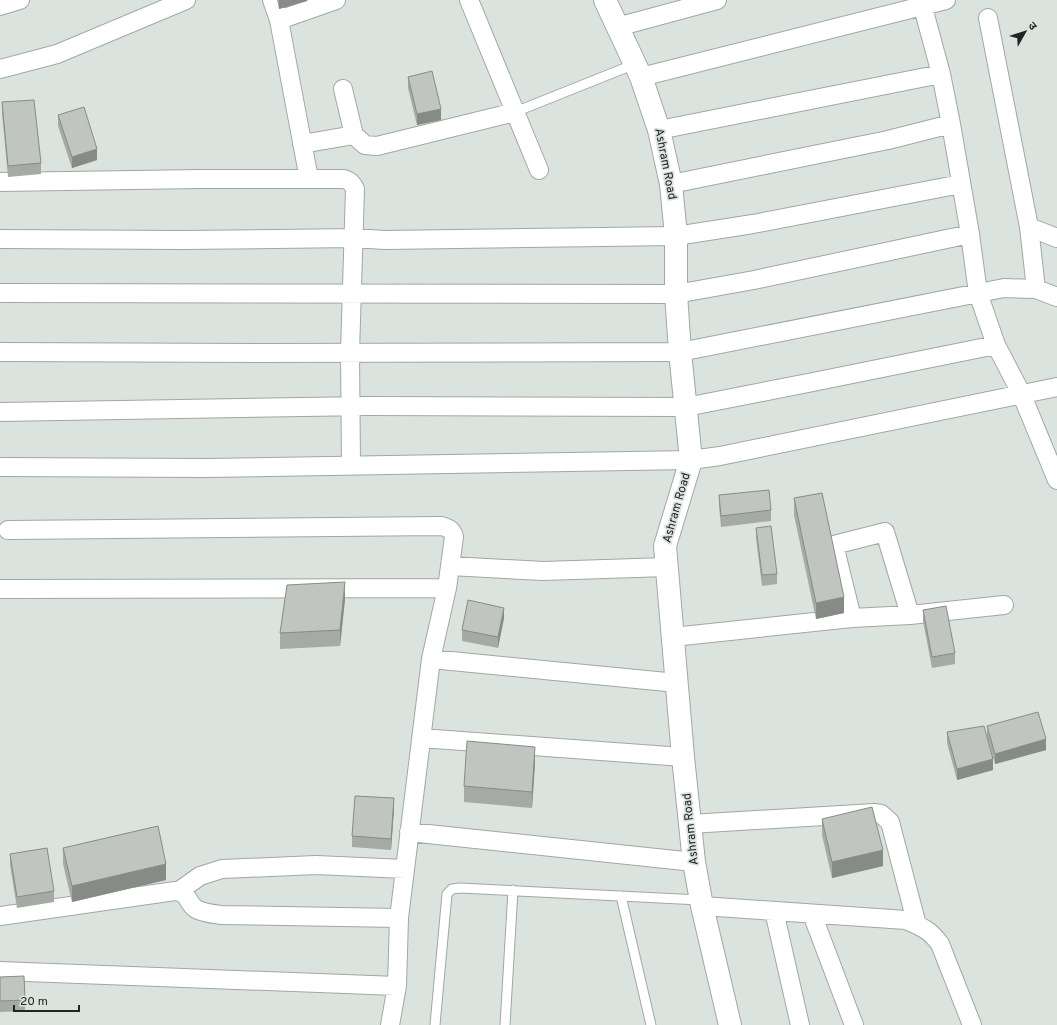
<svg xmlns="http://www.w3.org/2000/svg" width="1057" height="1025" font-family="Overpass,'Noto Sans Devanagari',sans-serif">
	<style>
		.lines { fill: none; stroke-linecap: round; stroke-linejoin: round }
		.service-casing { stroke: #a0a8a3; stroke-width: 11 }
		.minor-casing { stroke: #a0a8a3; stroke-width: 20 }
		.tertiary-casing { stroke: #a0a8a3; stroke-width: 24 }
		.service { stroke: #fff; stroke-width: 9 }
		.minor { stroke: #fff; stroke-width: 18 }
		.tertiary { stroke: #fff; stroke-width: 22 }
		.wall { fill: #a5aaa4 }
		.shaded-wall { fill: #868b86 }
		.building { fill: #c0c6bf; stroke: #868b86 }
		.labels { text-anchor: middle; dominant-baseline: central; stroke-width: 3.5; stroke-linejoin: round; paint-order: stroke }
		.street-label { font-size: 12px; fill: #212422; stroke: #dae3de }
	</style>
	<rect width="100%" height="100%" fill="#dae3de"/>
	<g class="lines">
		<defs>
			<path id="service" d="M515,112L635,64
				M621,896L651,1025
				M435,1025L447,894L452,889L460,888L700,900
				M505,1025L513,890"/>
			<path id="minor" d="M272,0L279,20L309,179
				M469,0L539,170
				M921,0L941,74L951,124L970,234L978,293L996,345L1021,393L1057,480
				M0,6L20,0
				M988,18L1029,227L1036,289
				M279,20L336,0
				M617,27L717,0
				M0,69L57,54L186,0
				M641,77L946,0
				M343,89L354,135L365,145L377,146L515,112
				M659,130L941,74
				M302,144L354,135
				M0,182L200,179H344C350,181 352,183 355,189L350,353L351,465
				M671,184L888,140L951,124
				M1029,227L1057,238
				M0,239L183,240L353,238L385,240L676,236L753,224L961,184
				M0,293L676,294L754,280L970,234
				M0,352L259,353L680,352L1004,288L1036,289L1057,297
				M0,412L368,406L686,407L813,382L996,345
				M0,467L206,468L691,460L720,456L1057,387
				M8,530L441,526C448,528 452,529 454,537L447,588L431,659L399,918L397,986L390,1025
				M450,566L543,571L667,567
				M0,589L447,588
				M852,618L834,545L885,532L910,615
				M673,637L852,618L910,615L1004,605
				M431,659L677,683
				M421,738L683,757
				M690,824L874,813L881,814L890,822L917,925
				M409,832L694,862
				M179,891L200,876L222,869L316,865L405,869
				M702,906L906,920C922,927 930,930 940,944L972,1025
				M774,911L800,1025
				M812,914L854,1025
				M0,916L175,891C190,893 186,902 196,909C203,913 213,914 221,915L399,918
				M0,971L397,986"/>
			<path id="tertiary" d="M605,0L641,77L659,130L671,184L676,236V294L680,352L691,460L665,546L683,757L694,862L702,906L730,1025"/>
		</defs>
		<use href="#service" class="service-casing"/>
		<use href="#minor" class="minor-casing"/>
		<use href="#tertiary" class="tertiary-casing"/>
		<use href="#service" class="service"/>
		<use href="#minor" class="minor"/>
		<use href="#tertiary" class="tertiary"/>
	</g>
	<path class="wall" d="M277,0H307V1L279,9Z
		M408,77L441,120L417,125L408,88Z
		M2,102L41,163V174L8,177L2,113Z
		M58,115L97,160L72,168L58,126Z
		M719,495L771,510V521L721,527L719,506Z
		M794,498L844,613L816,619L794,515Z
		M756,528L777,574V584L762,586L756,538Z
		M345,599L340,646L280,649V633Z
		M923,610L955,653V664L932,668L923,621Z
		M504,618L498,648L462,641V630Z
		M987,726L1046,750L995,764L987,736Z
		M947,732L993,770L957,780L947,743Z
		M535,763L532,808L464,802V786Z
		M394,809L391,850L352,847V836Z
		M822,819L883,866L832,878L822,835Z
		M63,848L166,880L72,902L63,864Z
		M10,854L54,891V902L17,908L10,865Z
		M0,977L25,1000V1011L0,1012Z"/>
	<path class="shaded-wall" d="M279,0H307V1L279,9Z
		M441,109V120L417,125V114Z
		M97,149V160L72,168V157Z
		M345,582V599L340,646V630Z
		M844,597V613L816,619V603Z
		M504,608V618L498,648V637Z
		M1046,739V750L995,764V754Z
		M535,747V763L532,808V792Z
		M993,759V770L957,780V769Z
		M394,798V809L391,850V839Z
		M883,850V866L832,878V862Z
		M166,864V880L72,902V886Z"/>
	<path class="building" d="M432,71L441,109L417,114L408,77Z
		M34,100L41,163L8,166L2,102Z
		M84,107L97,149L72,157L58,115Z
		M769,490L771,510L721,516L719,495Z
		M822,493L844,597L816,603L794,498Z
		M771,526L777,574L762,575L756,528Z
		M345,582L340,630L280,633L287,585Z
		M468,600L504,608L498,637L462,630Z
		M946,606L955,653L932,657L923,610Z
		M1038,712L1046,739L995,754L987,726Z
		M984,726L993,759L957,769L947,732Z
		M467,741L535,747L532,792L464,786Z
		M355,796L394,798L391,839L352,836Z
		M872,807L883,850L832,862L822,819Z
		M158,826L166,864L72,886L63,848Z
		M47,848L54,891L17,897L10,854Z
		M24,976L25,1000L0,1001V977Z"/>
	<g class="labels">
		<g class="street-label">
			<text transform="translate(665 164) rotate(79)">Ashram Road</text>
			<text transform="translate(677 508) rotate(-74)">Ashram Road</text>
			<text transform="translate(691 829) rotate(-96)">Ashram Road</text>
		</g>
	</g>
	<g transform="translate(1025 32) rotate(51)" stroke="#dae3de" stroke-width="3" paint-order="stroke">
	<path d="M0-3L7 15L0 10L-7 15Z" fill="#212422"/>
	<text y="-6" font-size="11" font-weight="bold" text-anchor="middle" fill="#212422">उ</text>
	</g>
	<path d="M14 1005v6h65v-6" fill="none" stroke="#212422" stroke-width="2"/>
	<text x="20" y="1005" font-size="12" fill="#212422" stroke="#dae3de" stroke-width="3" paint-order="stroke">20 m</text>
</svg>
